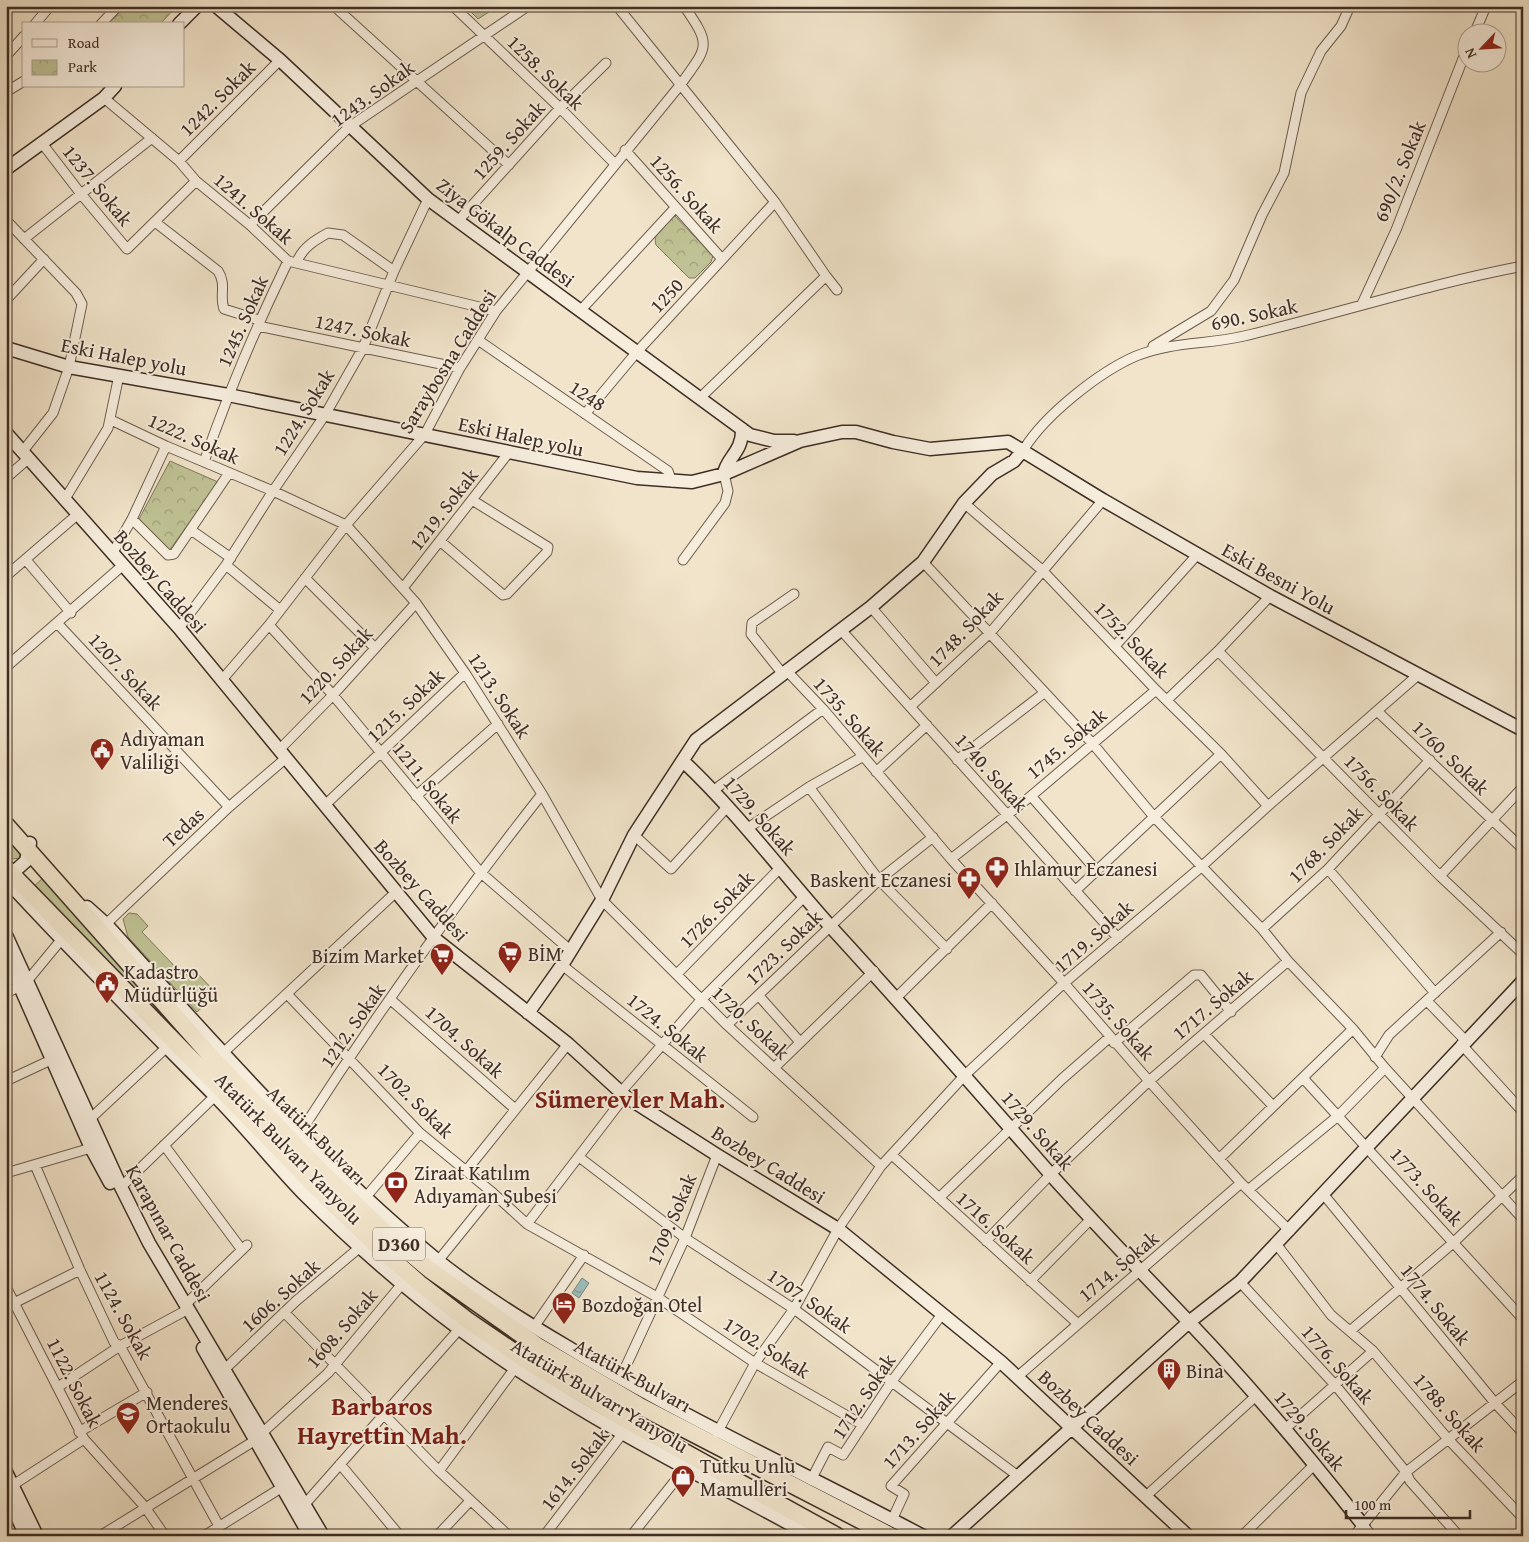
<svg xmlns="http://www.w3.org/2000/svg" width="1529" height="1542" font-family="'Gentium Book Plus',serif">
	<style>
		.grass { fill: #bfc294; stroke: #7f785c }
		.park { fill: url(#park-crowns); stroke: #7f785c }
		.water { fill: url(#water-ripples); stroke: #768480 }
		.lines { fill: none; stroke-linecap: round; stroke-linejoin: round }
		.street-casing { stroke: #6c5c4e; stroke-width: 11 }
		.secondary-casing { stroke: #3f2e25; stroke-width: 15 }
		.highway-casing { stroke: #3f2e25; stroke-width: 19 }
		.street { stroke: #f6eddd; stroke-width: 9 }
		.secondary { stroke: #f6eddd; stroke-width: 12 }
		.highway { stroke: #f1e4ca; stroke-width: 16 }
		.labels { text-anchor: middle; dominant-baseline: central; stroke-width: 4; stroke-linejoin: round; paint-order: stroke }
		.shield { fill: #f6eddd; stroke: #76675c; stroke-width: 1 }
		.shield-label { font-size: 19px; font-weight: bold; fill: #3f2e25 }
		.street-label { font-size: 20px; fill: #3f2e25; stroke: #f6eddd }
		.poi-label { font-size: 20px; fill: #3f2e25; stroke: #f6eddd; text-anchor: start }
		.district-label { font-size: 25px; font-weight: bold; fill: #7a1f14; stroke: #f6eddd }
	</style>
	<defs>
		<pattern id="park-crowns" width="20" height="18" patternUnits="userSpaceOnUse" patternTransform="scale(1.25)"><rect width="20" height="18" fill="#bfc294"/><path d="M2 6a3 3 0 1 1 6 0M12 15a3 3 0 1 1 6 0" fill="none" stroke="#9d9e79"/></pattern>
		<pattern id="water-ripples" width="26" height="14" patternUnits="userSpaceOnUse" patternTransform="scale(1.25)"><rect width="26" height="14" fill="#9bbebc"/><path d="M2 4q2-2 4 0t4 0M15 11q2-2 4 0t4 0" fill="none" stroke="#809b99"/></pattern>
	</defs>
	<rect width="100%" height="100%" fill="#f1e4ca"/>
	<filter id="stains"><feTurbulence type="fractalNoise" baseFrequency=".004" numOctaves="4"/><feColorMatrix values="0 0 0 0 .2 0 0 0 0 .09 0 0 0 0 .02 0 0 0 .5 -.17"/></filter>
	<radialGradient id="worn" r=".72"><stop offset=".6" stop-color="#630" stop-opacity="0"/><stop offset="1" stop-color="#630" stop-opacity=".3"/></radialGradient>
	<path class="grass" d="M6,834L22,850L19,858L13,859L6,852Z
		M44,877L166,1018L163,1022L110,963L33,887Z
		M129,913L137,914L148,926L142,932L183,975L196,972L217,994L197,1012L128,937L123,919Z"/>
	<path class="park" d="M126,6H177L160,24H107Z
		M465,6H498L478,19Z
		M675,216L713,256L711,262L695,278H689L656,245C652,234 665,220 675,216Z
		M170,461L218,482L169,551L139,519Z"/>
	<path class="water" d="M582,1278L589,1283L579,1298L572,1293Z"/>
	<g class="lines">
		<defs>
			<path id="street" d="M334,6L509,165
				M453,6L560,108L614,163
				M617,6L775,202L826,276L700,398
				M35,24L50,6
				M101,24L118,6
				M1475,32L1486,6
				M6,56L24,36
				M6,92L24,81
				M104,98L179,161L196,181L250,225L288,261L496,311
				M41,142L81,194L127,249L196,181
				M625,150L722,259
				M179,161L280,60
				M6,220L76,293L82,304L69,367L53,413L23,451
				M458,221L560,108L606,63
				M155,222L218,271C227,285 219,295 224,309L259,320
				M250,225L349,127L528,6
				M24,239L152,138
				M297,262C302,248 315,240 328,233L343,235L394,271
				M826,276L837,290
				M6,300L44,259
				M1362,304L1396,230L1466,51
				M580,311L675,208
				M258,326L460,368
				M478,340L668,471L672,482
				M1153,346L1211,311L1234,280L1262,215L1284,173L1301,93L1321,51L1341,26L1350,6
				M585,414L636,353L775,202
				M111,420L166,446L273,491L346,525L416,603L465,673L542,794L602,900L727,1025L881,1166
				M1024,449C1045,415 1099,372 1136,356C1174,341 1206,345 1244,336C1337,314 1428,284 1523,266
				M204,462C228,393 256,327 288,261
				M6,478L29,458
				M65,499L108,428L119,375
				M964,503L1042,570L1156,690L1221,754L1268,806
				M132,519L168,555L174,554L229,473
				M191,530L231,558
				M440,541L503,595L507,594L547,552L548,547L472,500
				M112,554L132,519L166,446
				M26,560L71,613
				M683,560L725,503L728,491L724,474
				M923,562L1093,744L1155,818L1262,929L1288,961L1353,1029L1385,1068L1523,1219
				M226,565L279,609
				M6,576L78,514
				M305,578L375,648
				M403,588L510,451
				M871,607L936,683
				M58,624L229,807
				M269,625L333,695L480,872L570,950
				M179,628L226,565L273,491L325,415L363,348L394,271L428,199
				M841,630L1118,938
				M1115,646L1197,555
				M1218,651L1440,876L1523,954
				M6,667L122,566
				M786,670L823,709L951,859L1064,983L1149,1081L1241,1183L1290,1231
				M782,673L751,634L752,623L794,594
				M221,681L269,625L346,525L425,434L460,368L496,311L681,84C708,46 712,46 684,6
				M1167,700L1218,651L1270,596
				M911,706L990,633L1103,500
				M1377,711L1523,849
				M279,750L333,695L416,603
				M957,760L1044,693
				M876,772L927,725
				M809,787L879,880L947,949
				M714,790L823,709
				M416,796L498,724
				M1031,796L1097,871
				M325,805L465,673
				M748,828L809,787L862,757
				M634,835L671,869L728,806
				M951,859L1031,796L1156,690
				M1328,869L1435,993
				M1440,876L1523,787
				M1075,891L1221,754
				M106,924L229,807L286,758
				M1262,929L1328,869L1430,760
				M562,965L753,1117
				M677,974L781,867
				M28,980L61,940
				M6,993L21,986
				M287,994L420,1133L493,1193L527,1224L657,1297L755,1363L863,1425
				M759,996L800,1042
				M897,997L992,903
				M391,1000L515,1109
				M1428,1002L1465,1040
				M727,1025L879,880L933,837
				M1204,1034L1273,1106
				M1114,1043L1194,975H1201L1231,1012
				M1461,1044L1523,1112
				M223,1053L395,893
				M1375,1057L1389,1035L1501,932
				M774,1068L874,971
				M1303,1078L1523,1319
				M6,1081L53,1059
				M621,1092L701,1000L805,896
				M90,1119L168,1046
				M300,1133C375,1016 456,903 542,794
				M164,1145L242,1250
				M892,1155L1077,1323
				M579,1157L685,1238L794,1309L1018,1476
				M1219,1159L1353,1029
				M35,1165L80,1270L114,1342L120,1346L219,1526
				M466,1171L568,1044
				M6,1173L91,1148
				M121,1187L215,1096
				M1248,1190L1338,1116L1385,1068
				M1324,1195L1495,1403L1523,1433
				M365,1198L420,1133
				M939,1198L1062,1079L1110,1037
				M527,1224L625,1096
				M986,1241L1051,1174L1149,1081L1288,961
				M1277,1245L1331,1315L1373,1351L1448,1439L1523,1518
				M438,1261L493,1193
				M1030,1281L1091,1219
				M1240,1282L1336,1386L1406,1472L1410,1481L1459,1536
				M6,1287L84,1439L145,1507L165,1536
				M186,1304L247,1245
				M6,1307L80,1270
				M284,1312L439,1471L509,1536
				M534,1327L584,1255
				M1350,1331L1453,1243L1523,1176
				M225,1369L296,1301L359,1248
				M1017,1377L1241,1183
				M620,1379L685,1238L717,1155
				M58,1387L120,1346L183,1312
				M1285,1429L1373,1351
				M79,1432L147,1392
				M717,1433L755,1363L794,1309L838,1229L881,1166L965,1075L1064,983L1201,867L1268,806L1418,675
				M261,1434L328,1373L402,1284
				M340,1464L400,1536
				M439,1471L515,1368
				M811,1480L828,1447L843,1455L892,1381L943,1313
				M13,1485L84,1439
				M1146,1496L1256,1396
				M305,1504L462,1326
				M892,1520L904,1494L891,1486L1001,1362
				M1363,1525L1372,1536
				M100,1536L254,1441
				M204,1536L281,1488
				M437,1536L470,1501
				M544,1536L626,1429
				M631,1536L686,1467
				M1242,1536L1315,1464
				M1354,1536L1406,1472L1523,1381"/>
			<path id="secondary" d="M216,6L280,60L428,199L750,435L774,441H794
				M179,24L197,6
				M6,169L104,98L115,86
				M6,348L69,367L228,395L637,478L692,482L724,474L800,441L842,432H856L893,442L930,449L1008,442L1103,500L1270,596L1523,730
				M6,433L179,628L435,939L568,1044L625,1096L717,1155L838,1229L1001,1362L1188,1536
				M724,474C726,458 743,452 742,429
				M683,761C737,812 781,871 830,926C905,1008 979,1092 1052,1176C1097,1226 1143,1274 1189,1322C1251,1387 1308,1455 1363,1525
				M6,879L26,861L30,843
				M6,880C74,954 145,1025 215,1096C246,1127 273,1162 303,1193C352,1242 403,1287 458,1328C566,1409 693,1471 812,1536
				M87,907L106,924C211,1040 315,1160 437,1260C477,1292 522,1320 566,1346C682,1417 804,1473 923,1536
				M6,935L121,1187L149,1243L323,1536
				M6,955L91,1148L110,1183
				M528,1013L562,965L602,900L634,835L696,740L871,607L923,562L964,503L992,474L1014,461L1024,449
				M203,1348L310,1536
				M6,1472L37,1536
				M6,1493L26,1536
				M952,1536L1189,1322L1240,1282L1523,981"/>
			<path id="highway" d="M6,825L215,1061L319,1169L386,1233L430,1270L539,1347L638,1405L891,1536
				M6,868L309,1180L376,1245L419,1283L467,1320L530,1363L630,1422L837,1536"/>
		</defs>
		<use href="#street" class="street-casing"/>
		<use href="#secondary" class="secondary-casing"/>
		<use href="#highway" class="highway-casing"/>
		<use href="#street" class="street"/>
		<use href="#secondary" class="secondary"/>
		<use href="#highway" class="highway"/>
	</g>
	<defs>
		<symbol id="civic-pin" viewBox="-11 -11 22 30"><path d="M0 17L-7.5 6A9.5 9.5 0 1 1 7.5 6Z" fill="#8f2418" stroke="#f6eddd"/><path d="M-.6-6.5H3V-4.5H.6V-3L4-1V1h2V6H-6V1h2V-1L-.6-3ZM-1.2 2.5V6h2.4V2.5Z" fill="#fff"/></symbol>
		<symbol id="pharmacy-pin" viewBox="-11 -11 22 30"><path d="M0 17L-7.5 6A9.5 9.5 0 1 1 7.5 6Z" fill="#8f2418" stroke="#f6eddd"/><path d="M-2-6h4v4h4v4h-4v4h-4v-4h-4v-4h4Z" fill="#fff"/></symbol>
		<symbol id="supermarket-pin" viewBox="-11 -11 22 30"><path d="M0 17L-7.5 6A9.5 9.5 0 1 1 7.5 6Z" fill="#8f2418" stroke="#f6eddd"/><path d="M-6-5.5h2.5l.6 2H6L4.5 2H-2.5L-4.4-4H-6ZM-1.5 3.2a1.3 1.3 0 1 0 .1 0ZM3 3.2a1.3 1.3 0 1 0 .1 0Z" fill="#fff"/></symbol>
		<symbol id="bank-pin" viewBox="-11 -11 22 30"><path d="M0 17L-7.5 6A9.5 9.5 0 1 1 7.5 6Z" fill="#8f2418" stroke="#f6eddd"/><path d="M-6-4H6V4H-6ZM0-2.3a2.3 2.3 0 1 0 0 4.6a2.3 2.3 0 1 0 0-4.6Z" fill="#fff"/></symbol>
		<symbol id="hotel-pin" viewBox="-11 -11 22 30"><path d="M0 17L-7.5 6A9.5 9.5 0 1 1 7.5 6Z" fill="#8f2418" stroke="#f6eddd"/><path d="M-6-4.5h1.5V1H6V5H4.5V3h-9V5H-6ZM-4 0a1.8 1.8 0 1 1 3.6 0ZM.5 0V-2.5h3Q6-2.5 6 0Z" fill="#fff"/></symbol>
		<symbol id="building-pin" viewBox="-11 -11 22 30"><path d="M0 17L-7.5 6A9.5 9.5 0 1 1 7.5 6Z" fill="#8f2418" stroke="#f6eddd"/><path d="M-4-6H4V6H1V3H-1V6H-4ZM-2.5-4.3h1.7v1.8h-1.7ZM.8-4.3h1.7v1.8H.8ZM-2.5-1h1.7V.8h-1.7ZM.8-1h1.7V.8H.8Z" fill="#fff"/></symbol>
		<symbol id="school-pin" viewBox="-11 -11 22 30"><path d="M0 17L-7.5 6A9.5 9.5 0 1 1 7.5 6Z" fill="#8f2418" stroke="#f6eddd"/><path d="M0-5L7-2L0 1L-7-2ZM-4 1L0 2.5L4 1V4Q0 6-4 4Z" fill="#fff"/></symbol>
		<symbol id="shop-pin" viewBox="-11 -11 22 30"><path d="M0 17L-7.5 6A9.5 9.5 0 1 1 7.5 6Z" fill="#8f2418" stroke="#f6eddd"/><path d="M-5-2.5h2.3a2.7 3.5 0 0 1 5.4 0H5L5.5 6h-11ZM-1.5-2.5h3a1.5 2.3 0 0 0-3 0Z" fill="#fff"/></symbol>
	</defs>
	<g fill-rule="evenodd">
		<use href="#civic-pin" x="88" y="736" width="28" height="38"/>
		<use href="#pharmacy-pin" x="983" y="854" width="28" height="38"/>
		<use href="#pharmacy-pin" x="955" y="865" width="28" height="38"/>
		<use href="#supermarket-pin" x="496" y="939" width="28" height="38"/>
		<use href="#supermarket-pin" x="428" y="941" width="28" height="38"/>
		<use href="#civic-pin" x="93" y="969" width="28" height="38"/>
		<use href="#bank-pin" x="382" y="1169" width="28" height="38"/>
		<use href="#hotel-pin" x="550" y="1290" width="28" height="38"/>
		<use href="#building-pin" x="1155" y="1356" width="28" height="38"/>
		<use href="#school-pin" x="114" y="1400" width="28" height="38"/>
		<use href="#shop-pin" x="669" y="1463" width="28" height="38"/>
	</g>
	<g class="labels">
		<rect class="shield" x="373" y="1227.5" width="52" height="33" rx="4"/>
		<g class="shield-label">
			<text x="399" y="1244">D360</text>
		</g>
		<g class="street-label">
			<text transform="translate(546 72) rotate(44)">1258. Sokak</text>
			<text transform="translate(372 93) rotate(-36)">1243. Sokak</text>
			<text transform="translate(217 98) rotate(-45)">1242. Sokak</text>
			<text transform="translate(508 140) rotate(-48)">1259. Sokak</text>
			<text transform="translate(1399 171) rotate(-68)">690/2. Sokak</text>
			<text transform="translate(98 185) rotate(51)">1237. Sokak</text>
			<text transform="translate(687 193) rotate(48)">1256. Sokak</text>
			<text transform="translate(254 208) rotate(41)">1241. Sokak</text>
			<text transform="translate(506 232) rotate(37)">Ziya Gökalp Caddesi</text>
			<text transform="translate(666 295) rotate(-47)">1250</text>
			<text transform="translate(1254 314) rotate(-12)">690. Sokak</text>
			<text transform="translate(242 321) rotate(-66)">1245. Sokak</text>
			<text transform="translate(363 330) rotate(12)">1247. Sokak</text>
			<text transform="translate(124 356) rotate(11)">Eski Halep yolu</text>
			<text transform="translate(447 361) rotate(-58)">Saraybosna Caddesi</text>
			<text transform="translate(588 395) rotate(34)">1248</text>
			<text transform="translate(303 412) rotate(-58)">1224. Sokak</text>
			<text transform="translate(521 436) rotate(12)">Eski Halep yolu</text>
			<text transform="translate(194 438) rotate(24)">1222. Sokak</text>
			<text transform="translate(443 509) rotate(-52)">1219. Sokak</text>
			<text transform="translate(1279 578) rotate(29)">Eski Besni Yolu</text>
			<text transform="translate(161 581) rotate(49)">Bozbey Caddesi</text>
			<text transform="translate(965 628) rotate(-46)">1748. Sokak</text>
			<text transform="translate(1132 639) rotate(46)">1752. Sokak</text>
			<text transform="translate(335 665) rotate(-47)">1220. Sokak</text>
			<text transform="translate(126 671) rotate(47)">1207. Sokak</text>
			<text transform="translate(500 695) rotate(57)">1213. Sokak</text>
			<text transform="translate(405 705) rotate(-43)">1215. Sokak</text>
			<text transform="translate(850 716) rotate(49)">1735. Sokak</text>
			<text transform="translate(1066 743) rotate(-40)">1745. Sokak</text>
			<text transform="translate(1451 757) rotate(44)">1760. Sokak</text>
			<text transform="translate(992 772) rotate(48)">1740. Sokak</text>
			<text transform="translate(428 782) rotate(51)">1211. Sokak</text>
			<text transform="translate(1382 792) rotate(46)">1756. Sokak</text>
			<text transform="translate(760 815) rotate(49)">1729. Sokak</text>
			<text transform="translate(183 827) rotate(-43)">Tedas</text>
			<text transform="translate(1325 844) rotate(-46)">1768. Sokak</text>
			<text transform="translate(422 890) rotate(48)">Bozbey Caddesi</text>
			<text transform="translate(716 909) rotate(-46)">1726. Sokak</text>
			<text transform="translate(1093 936) rotate(-41)">1719. Sokak</text>
			<text transform="translate(783 947) rotate(-44)">1723. Sokak</text>
			<text transform="translate(1212 1004) rotate(-40)">1717. Sokak</text>
			<text transform="translate(1119 1020) rotate(49)">1735. Sokak</text>
			<text transform="translate(751 1022) rotate(43)">1720. Sokak</text>
			<text transform="translate(352 1025) rotate(-55)">1212. Sokak</text>
			<text transform="translate(668 1027) rotate(39)">1724. Sokak</text>
			<text transform="translate(465 1041) rotate(42)">1704. Sokak</text>
			<text transform="translate(416 1100) rotate(45)">1702. Sokak</text>
			<text transform="translate(1038 1130) rotate(49)">1729. Sokak</text>
			<text transform="translate(317 1135) rotate(45)">Atatürk Bulvarı</text>
			<text transform="translate(289 1148) rotate(46)">Atatürk Bulvarı Yanyolu</text>
			<text transform="translate(769 1164) rotate(32)">Bozbey Caddesi</text>
			<text transform="translate(1427 1186) rotate(48)">1773. Sokak</text>
			<text transform="translate(671 1219) rotate(-67)">1709. Sokak</text>
			<text transform="translate(996 1227) rotate(42)">1716. Sokak</text>
			<text transform="translate(169 1233) rotate(61)">Karapınar Caddesi</text>
			<text transform="translate(1118 1266) rotate(-40)">1714. Sokak</text>
			<text transform="translate(280 1295) rotate(-42)">1606. Sokak</text>
			<text transform="translate(810 1300) rotate(35)">1707. Sokak</text>
			<text transform="translate(1436 1304) rotate(51)">1774. Sokak</text>
			<text transform="translate(124 1315) rotate(61)">1124. Sokak</text>
			<text transform="translate(341 1328) rotate(-49)">1608. Sokak</text>
			<text transform="translate(767 1347) rotate(32)">1702. Sokak</text>
			<text transform="translate(1338 1364) rotate(49)">1776. Sokak</text>
			<text transform="translate(633 1375) rotate(29)">Atatürk Bulvarı</text>
			<text transform="translate(75 1382) rotate(63)">1122. Sokak</text>
			<text transform="translate(600 1395) rotate(31)">Atatürk Bulvarı Yanyolu</text>
			<text transform="translate(863 1396) rotate(-56)">1712. Sokak</text>
			<text transform="translate(1450 1412) rotate(49)">1788. Sokak</text>
			<text transform="translate(1089 1417) rotate(43)">Bozbey Caddesi</text>
			<text transform="translate(918 1429) rotate(-48)">1713. Sokak</text>
			<text transform="translate(1310 1430) rotate(50)">1729. Sokak</text>
			<text transform="translate(574 1469) rotate(-52)">1614. Sokak</text>
		</g>
		<g class="poi-label">
			<text x="120" y="738">Adıyaman<tspan x="120" dy="23">Valiliği</tspan></text>
			<text x="1014" y="868">Ihlamur Eczanesi</text>
			<text x="952" y="879" text-anchor="end">Baskent Eczanesi</text>
			<text x="528" y="953">BİM</text>
			<text x="424" y="955" text-anchor="end">Bizim Market</text>
			<text x="124" y="971">Kadastro<tspan x="124" dy="23">Müdürlüğü</tspan></text>
			<text x="414" y="1172">Ziraat Katılım<tspan x="414" dy="23">Adıyaman Şubesi</tspan></text>
			<text x="582" y="1304">Bozdoğan Otel</text>
			<text x="1186" y="1370">Bina</text>
			<text x="146" y="1402">Menderes<tspan x="146" dy="23">Ortaokulu</tspan></text>
			<text x="700" y="1465">Tutku Unlu<tspan x="700" dy="23">Mamulleri</tspan></text>
		</g>
		<g class="district-label">
			<text x="630" y="1099">Sümerevler Mah.</text>
			<text x="382" y="1406">Barbaros<tspan x="382" dy="29">Hayrettin Mah.</tspan></text>
		</g>
	</g>
	<rect width="1529" height="1542" fill="none" stroke="#f1e4ca" stroke-width="25"/>
	<rect x="8" y="8" width="1514" height="1527" fill="none" stroke="#3f2e25" stroke-width="2.5"/>
	<rect x="12" y="12" width="1504" height="1517" fill="none" stroke="#3f2e25"/>
	<rect x="22" y="22" width="162" height="65" fill="#f6eddd" stroke="#ada193"/>
	<rect x="32" y="39" width="25" height="8" fill="#f6eddd" stroke="#ada193"/>
	<text x="68" y="48" font-size="15" fill="#3f2e25">Road</text>
	<rect x="32" y="60" width="25" height="15" fill="url(#park-crowns)" stroke="#ada193"/>
	<text x="68" y="72" font-size="15" fill="#3f2e25">Park</text>
	<g transform="translate(1482 48) rotate(245)"><circle r="24" fill="#f6eddd" stroke="#ada193"/>
	<path d="M0-4L9 19L0 12L-9 19Z" fill="#8f2418"/>
	<text y="-8" font-size="14" font-weight="bold" text-anchor="middle" fill="#3f2e25">N</text>
	</g>
	<path d="M1346 1510v8h124v-8" fill="none" stroke="#3f2e25" stroke-width="2.5"/>
	<text x="1354" y="1510" font-size="15" fill="#3f2e25" stroke="#f6eddd" stroke-width="4" paint-order="stroke">100 m</text>
	<rect width="100%" height="100%" filter="url(#stains)"/>
	<rect width="100%" height="100%" fill="url(#worn)"/>
</svg>
